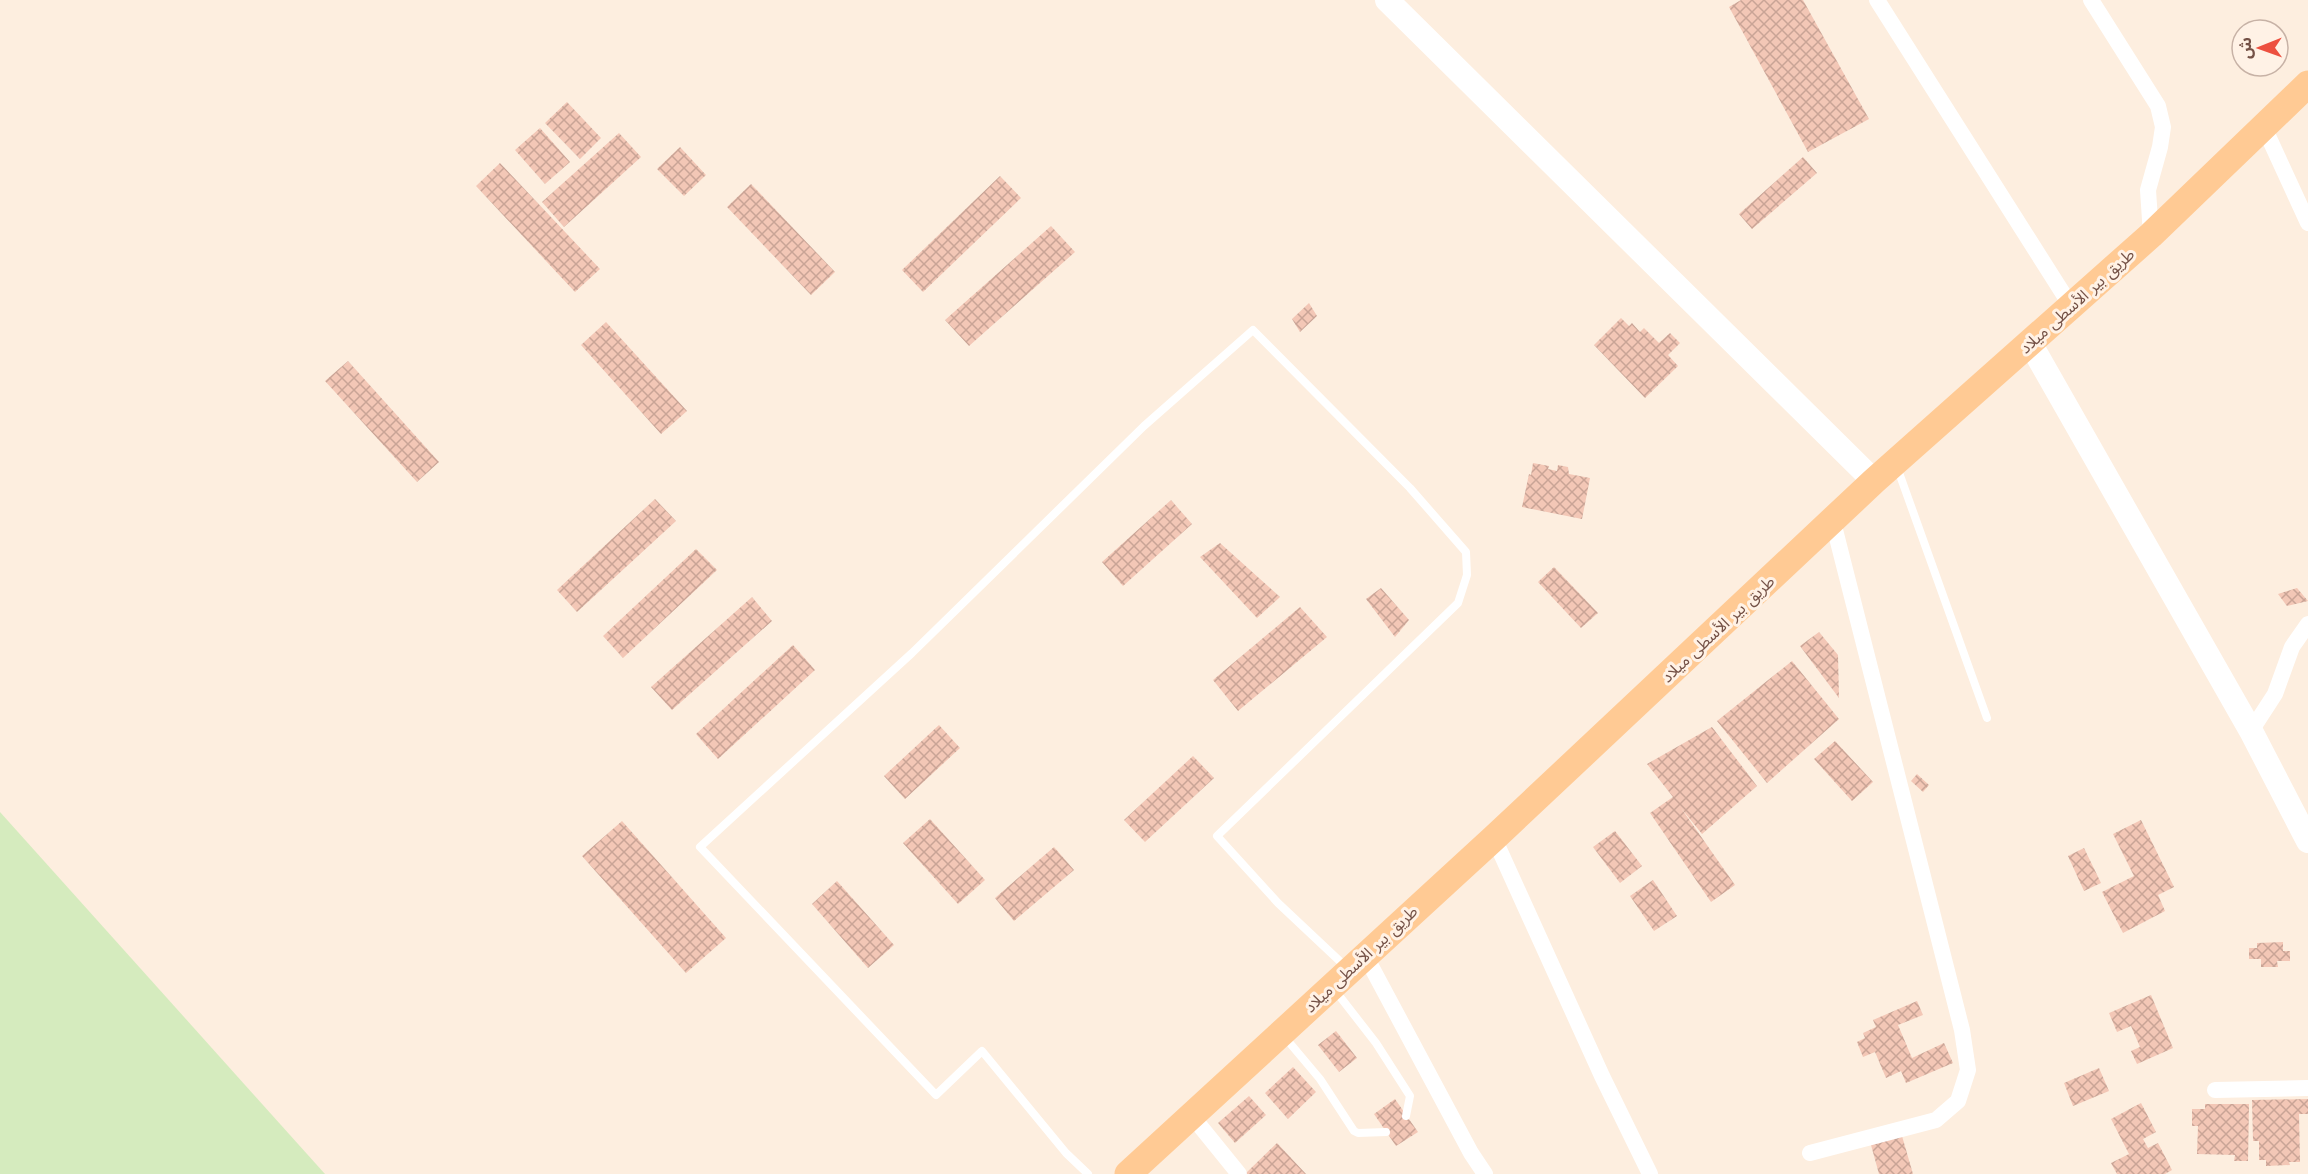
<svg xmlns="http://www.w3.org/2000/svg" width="2308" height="1174" font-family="'Work Sans','Noto Sans Arabic',sans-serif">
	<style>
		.garden { fill: #d5ebbe }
		.building { fill: url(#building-cross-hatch) }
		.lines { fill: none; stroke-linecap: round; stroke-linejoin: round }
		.lane { stroke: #fff; stroke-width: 8 }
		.street { stroke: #fff; stroke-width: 16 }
		.secondary { stroke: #fff; stroke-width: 24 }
		.primary { stroke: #ffca94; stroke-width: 27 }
		.labels { text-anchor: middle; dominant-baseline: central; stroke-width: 6; stroke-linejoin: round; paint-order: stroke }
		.street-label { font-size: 16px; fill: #745146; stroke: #fff2e6 }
	</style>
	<defs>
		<pattern id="building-cross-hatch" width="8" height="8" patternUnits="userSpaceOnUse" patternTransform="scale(1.5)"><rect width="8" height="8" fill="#f3c7b6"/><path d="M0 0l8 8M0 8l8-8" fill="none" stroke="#c9a496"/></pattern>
	</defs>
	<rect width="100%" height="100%" fill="#fdeedf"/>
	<path class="garden" d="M0,812L325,1174H0Z"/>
	<path class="building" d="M1741,0H1803L1869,119L1808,152L1729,7Z
		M567,102L601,138L580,159L545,123Z
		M540,128L570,162L545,184L515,150Z
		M619,133L641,157L564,227L542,202Z
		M680,147L706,175L684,196L657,169Z
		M1803,157L1817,173L1752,229L1739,214Z
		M500,163L600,269L575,292L476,186Z
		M1000,176L1021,198L923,292L902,270Z
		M751,184L835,272L811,295L727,207Z
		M1051,226L1075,252L969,346L945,320Z
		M1309,303L1317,316L1300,332L1292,319Z
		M1621,318L1629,326L1632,323L1640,332L1644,328L1659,343L1670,333L1680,343L1668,355L1678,366L1645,398L1594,345Z
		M606,322L687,411L661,434L581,345Z
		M348,361L439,462L417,482L325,381Z
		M1533,463L1549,466L1548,469L1557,471L1558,465L1568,467L1569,474L1590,478L1582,519L1522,507L1529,474L1531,475Z
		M655,499L676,521L577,612L557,590Z
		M1171,500L1192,524L1123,586L1102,562Z
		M1220,543L1280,597L1257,618L1200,557Z
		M696,549L717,570L623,658L603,636Z
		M1554,567L1598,613L1581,628L1538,582Z
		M1381,588L1409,620L1395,637L1366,599Z
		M2297,588L2308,601L2287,606L2278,594Z
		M752,597L772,621L672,710L651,687Z
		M1300,607L1327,637L1238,711L1213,680Z
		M1819,632L1838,655L1839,698L1800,646Z
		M793,645L815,670L718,759L696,734Z
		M1792,661L1839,719L1767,783L1717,721Z
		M939,725L960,748L905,799L884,776Z
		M1712,727L1757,786L1702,834L1681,808L1735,885L1711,902L1650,813L1673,797L1647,764Z
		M1835,741L1873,782L1852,801L1814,759Z
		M1193,756L1214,778L1145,842L1124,820Z
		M1917,774L1929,785L1923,792L1911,781Z
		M930,819L985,880L958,904L903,843Z
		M2141,820L2174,887L2158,895L2165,911L2123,933L2102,892L2134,876L2113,834Z
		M622,821L726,938L686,973L582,856Z
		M1615,831L1642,866L1620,883L1593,847Z
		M1054,847L1074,870L1014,921L995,898Z
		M2084,848L2101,883L2084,891L2068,856Z
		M1653,880L1677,916L1654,931L1630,896Z
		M837,881L894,945L868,968L812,904Z
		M2283,942V951H2290V961H2277L2278,967H2261V959H2249V948H2257V943Z
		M2151,995L2173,1048L2137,1064L2131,1051L2140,1047L2131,1026L2117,1032L2109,1013Z
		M1917,1001L1923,1015L1898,1025L1912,1058L1944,1043L1953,1063L1906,1083L1901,1071L1886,1078L1875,1052L1863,1057L1857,1042L1865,1038L1863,1033L1876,1027L1873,1020Z
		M1336,1031L1357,1058L1339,1072L1318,1045Z
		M1293,1067L1316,1092L1288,1119L1265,1093Z
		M2099,1068L2109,1091L2073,1106L2064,1083Z
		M1249,1096L1266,1115L1235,1143L1218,1123Z
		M1395,1099L1418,1132L1396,1146L1374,1114Z
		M2308,1099V1114H2299L2300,1162H2289L2290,1165L2266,1166V1160H2259V1141H2253L2252,1100Z
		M2141,1103L2156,1132L2143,1139L2148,1148L2158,1143L2172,1170L2165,1174H2117L2111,1163L2129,1154L2111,1119Z
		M2205,1104H2249L2248,1161H2234L2235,1155L2197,1154L2198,1126H2192V1109H2205Z
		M1902,1136L1913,1174H1879L1871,1145Z
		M1277,1143L1306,1174H1245Z"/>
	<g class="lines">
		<path class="lane" d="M1897,467L1987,718
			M1334,989L1376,1043L1410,1096L1406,1116
			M1283,1035L1320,1079L1354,1131L1358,1133L1386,1132
			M1088,1174L1066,1153L982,1051L936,1095L700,847L912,653L1144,426L1253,330L1410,488L1466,552L1467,575L1458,603L1217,836L1278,903L1346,967"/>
		<path class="street" d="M1877,0L2071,306
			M2091,0L2158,106L2163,127L2160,147L2148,190L2151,235
			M2263,125L2308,223
			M2251,731L2275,694L2292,647L2308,624
			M1494,838L1602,1076L1650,1174
			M1365,955L1471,1153L1485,1174
			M2215,1090L2308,1088
			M1192,1116L1239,1174
			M1810,1153L1936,1120L1958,1101L1968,1070L1962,1030L1833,522"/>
		<path class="secondary" d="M1387,0L1874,481
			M2030,343L2251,731L2308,841"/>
		<path class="primary" d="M1128,1174L1494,838L1874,481L2151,235L2308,84"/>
	</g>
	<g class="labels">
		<g class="street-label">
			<text transform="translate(2077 301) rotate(-42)">طريق بير الأسطى ميلاد</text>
			<text transform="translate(1718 629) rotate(-43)">طريق بير الأسطى ميلاد</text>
			<text transform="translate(1361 959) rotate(-43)">طريق بير الأسطى ميلاد</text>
		</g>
	</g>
	<g transform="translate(2260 48) rotate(269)"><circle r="28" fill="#fff2e6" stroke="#c7b2a6" stroke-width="1.5"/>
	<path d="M0-4.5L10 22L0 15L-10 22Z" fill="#ed503f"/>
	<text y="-9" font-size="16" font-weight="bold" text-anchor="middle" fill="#745146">ش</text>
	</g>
</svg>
